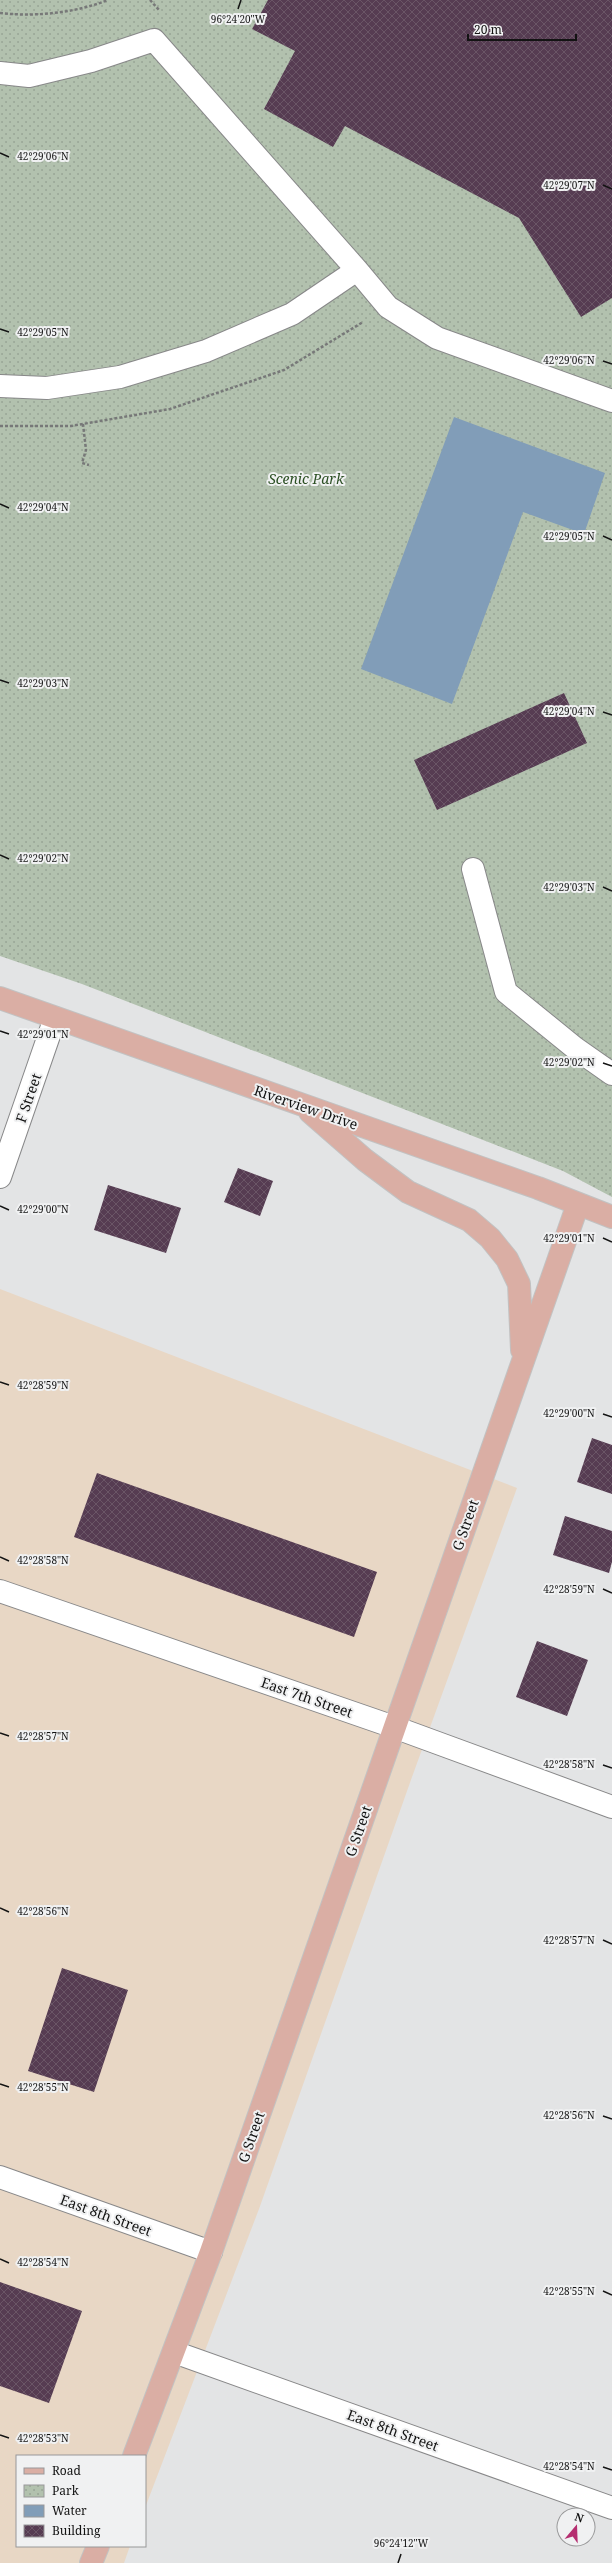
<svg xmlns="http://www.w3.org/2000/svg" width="612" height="2563" font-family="'Noto Serif',serif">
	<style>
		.industrial { fill: #e8d7c5 }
		.park { fill: url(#park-dots) }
		.water { fill: #819db8 }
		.building { fill: url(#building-cross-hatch) }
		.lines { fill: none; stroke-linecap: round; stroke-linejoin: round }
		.minor-casing { stroke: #888889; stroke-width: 24 }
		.major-casing { stroke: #c2c2c2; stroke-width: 24 }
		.path { stroke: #777878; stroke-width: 2.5; stroke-dasharray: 3 2; stroke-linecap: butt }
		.minor { stroke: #fff; stroke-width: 22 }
		.major { stroke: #daaea4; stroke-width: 22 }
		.ticks { fill: none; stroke: #131313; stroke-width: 1.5 }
		.labels { text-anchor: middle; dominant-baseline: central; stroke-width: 4; stroke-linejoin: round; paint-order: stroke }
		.park-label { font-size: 14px; font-style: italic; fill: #2c5024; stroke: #f0f1f2 }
		.street-label { font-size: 14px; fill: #131313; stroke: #f0f1f2 }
		.ticks-label { font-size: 10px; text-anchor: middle; fill: #131313; stroke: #f0f1f2; stroke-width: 4; stroke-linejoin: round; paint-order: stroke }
	</style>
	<defs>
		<pattern id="park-dots" width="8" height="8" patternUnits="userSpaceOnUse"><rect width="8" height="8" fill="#b2c1ae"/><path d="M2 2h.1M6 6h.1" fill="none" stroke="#98a595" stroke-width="1.8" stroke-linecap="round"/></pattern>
		<pattern id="building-cross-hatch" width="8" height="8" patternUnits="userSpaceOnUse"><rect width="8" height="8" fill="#563c52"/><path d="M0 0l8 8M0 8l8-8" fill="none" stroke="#6a5566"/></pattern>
	</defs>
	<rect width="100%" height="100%" fill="#e3e4e5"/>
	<path class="industrial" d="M0,1289L517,1488L412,1777L259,2209L145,2508V2456H17V2546H130L124,2563H0Z"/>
	<path class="park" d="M0,0H612V1197L563,1171L82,984L0,956Z"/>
	<path class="water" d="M454,417L605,473L584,534L523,512L452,704L361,669Z"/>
	<path class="building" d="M268,0H612V298L581,317L519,218L345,126L333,147L264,109L295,51L252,29Z
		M564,693L587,743L437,810L414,760Z
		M238,1168L273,1181L260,1216L224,1202Z
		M108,1185L181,1208L166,1253L94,1230Z
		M592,1438L612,1445V1494L577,1482Z
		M97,1473L377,1572L354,1637L74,1537Z
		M565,1516L612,1531V1562L609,1573L553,1555Z
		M537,1641L588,1660L567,1716L516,1697Z
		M62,1968L128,1990L94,2092L28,2071Z
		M0,2282L82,2311L49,2403L0,2386Z"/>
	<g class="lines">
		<defs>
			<path id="minor" d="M0,73L29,76L91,61L154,40L357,270
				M0,386L47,388L120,377L206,351L292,314L357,270L388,307L437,338L612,401
				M473,869L506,992L575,1048L612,1074
				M0,1177L55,1018
				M0,1591L394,1727L612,1807
				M0,2177L211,2252
				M174,2352L612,2508"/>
			<path id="major" d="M0,998L538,1188L612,1217
				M310,1112L365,1160L408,1192L469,1220L490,1238L507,1259L519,1284L522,1350
				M134,2456L211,2252L578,1204
				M91,2563L98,2546"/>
		</defs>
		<use href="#minor" class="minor-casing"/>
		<use href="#major" class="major-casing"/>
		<path class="path" d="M150,0L159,10
			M0,13C35,17 75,13 108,0
			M83,424L86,450L82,463L89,465
			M0,426H71L170,409L284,370L363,322"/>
		<use href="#minor" class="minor"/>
		<use href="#major" class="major"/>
	</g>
	<path class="ticks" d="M238,9L241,0M0,153L9,157M603,185L612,189M0,329L9,332M603,361L612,364M0,504L9,508M603,536L612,540M0,680L9,683M603,712L612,715M0,855L9,859M603,887L612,891M0,1031L9,1034M603,1063L612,1066M0,1206L9,1210M603,1238L612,1242M0,1382L9,1385M603,1414L612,1417M0,1557L9,1561M603,1589L612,1593M0,1733L9,1736M603,1765L612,1768M0,1908L9,1912M603,1940L612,1944M0,2084L9,2087M603,2116L612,2119M0,2259L9,2263M603,2291L612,2295M0,2435L9,2438M603,2467L612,2470M398,2563L401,2554"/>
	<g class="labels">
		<g class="park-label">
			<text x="306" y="478">Scenic Park</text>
		</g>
		<g class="street-label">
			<text transform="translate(28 1098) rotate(-71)">F Street</text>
			<text transform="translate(306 1107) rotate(19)">Riverview Drive</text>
			<text transform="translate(465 1525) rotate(-71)">G Street</text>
			<text transform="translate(307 1697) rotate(19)">East 7th Street</text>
			<text transform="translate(358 1831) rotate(-71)">G Street</text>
			<text transform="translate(251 2137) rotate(-71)">G Street</text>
			<text transform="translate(106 2215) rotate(20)">East 8th Street</text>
			<text transform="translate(393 2430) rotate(20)">East 8th Street</text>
		</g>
	</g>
	<g class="ticks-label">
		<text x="238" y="23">96°24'20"W</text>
		<text x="43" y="160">42°29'06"N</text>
		<text x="569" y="189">42°29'07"N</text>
		<text x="43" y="336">42°29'05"N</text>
		<text x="569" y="364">42°29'06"N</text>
		<text x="43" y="511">42°29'04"N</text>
		<text x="569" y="540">42°29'05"N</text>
		<text x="43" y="687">42°29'03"N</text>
		<text x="569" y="715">42°29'04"N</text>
		<text x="43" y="862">42°29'02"N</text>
		<text x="569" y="891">42°29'03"N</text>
		<text x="43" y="1038">42°29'01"N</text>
		<text x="569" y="1066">42°29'02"N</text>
		<text x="43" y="1213">42°29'00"N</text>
		<text x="569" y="1242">42°29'01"N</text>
		<text x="43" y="1389">42°28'59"N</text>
		<text x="569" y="1417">42°29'00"N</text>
		<text x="43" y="1564">42°28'58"N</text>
		<text x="569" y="1593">42°28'59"N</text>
		<text x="43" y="1740">42°28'57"N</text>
		<text x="569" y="1768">42°28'58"N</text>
		<text x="43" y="1915">42°28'56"N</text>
		<text x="569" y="1944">42°28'57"N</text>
		<text x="43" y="2091">42°28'55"N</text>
		<text x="569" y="2119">42°28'56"N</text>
		<text x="43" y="2266">42°28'54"N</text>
		<text x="569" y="2295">42°28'55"N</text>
		<text x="43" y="2442">42°28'53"N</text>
		<text x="569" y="2470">42°28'54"N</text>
		<text x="401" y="2547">96°24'12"W</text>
	</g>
	<rect x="16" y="2455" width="130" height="92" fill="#f0f1f2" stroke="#989899"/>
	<rect x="24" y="2468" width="20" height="6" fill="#daaea4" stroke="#989899"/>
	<text x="52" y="2475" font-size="12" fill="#131313">Road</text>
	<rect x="24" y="2485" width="20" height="12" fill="url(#park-dots)" stroke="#989899"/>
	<text x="52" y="2495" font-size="12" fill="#131313">Park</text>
	<rect x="24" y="2505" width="20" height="12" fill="#819db8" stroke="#989899"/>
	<text x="52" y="2515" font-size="12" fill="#131313">Water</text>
	<rect x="24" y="2525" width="20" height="12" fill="url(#building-cross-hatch)" stroke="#989899"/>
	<text x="52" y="2535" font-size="12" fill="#131313">Building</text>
	<g transform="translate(576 2527) rotate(19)"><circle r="19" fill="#f0f1f2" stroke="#989899"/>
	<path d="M0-3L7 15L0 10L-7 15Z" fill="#b52e70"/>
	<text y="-6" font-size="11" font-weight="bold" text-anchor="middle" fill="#131313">N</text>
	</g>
	<path d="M468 34v6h108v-6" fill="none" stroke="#131313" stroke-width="2"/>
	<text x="474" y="34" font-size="12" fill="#131313" stroke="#f0f1f2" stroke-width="3" paint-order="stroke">20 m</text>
</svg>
